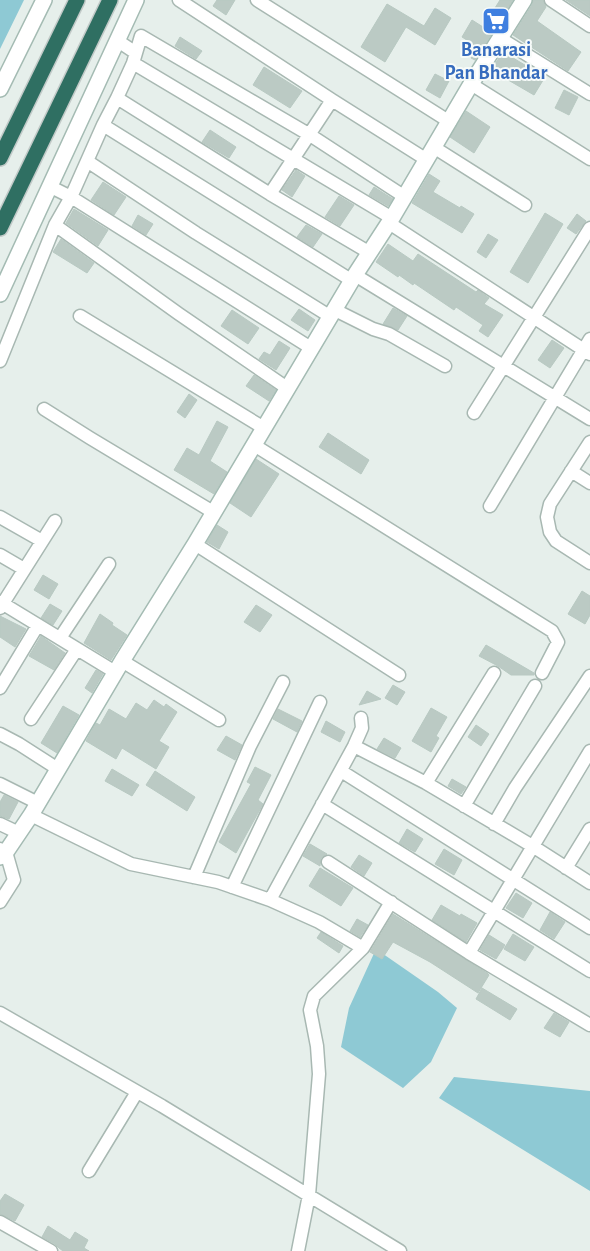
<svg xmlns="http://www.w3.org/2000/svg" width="590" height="1251" font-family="'Alegreya Sans',sans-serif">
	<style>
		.water { fill: #8ec9d4 }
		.building { fill: #bbcac4; stroke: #b8c9c2 }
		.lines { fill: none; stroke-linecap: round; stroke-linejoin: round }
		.street-casing { stroke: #a8b8b2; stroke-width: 15 }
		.secondary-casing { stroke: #a4bbb3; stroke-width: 18 }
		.highway-casing { stroke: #c2cac8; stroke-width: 18 }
		.street { stroke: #fff; stroke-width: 12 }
		.secondary { stroke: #fff; stroke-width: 15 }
		.highway { stroke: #2f6f62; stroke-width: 15 }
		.labels { text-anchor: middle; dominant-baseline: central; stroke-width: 4; stroke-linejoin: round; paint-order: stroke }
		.shop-label { font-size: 20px; font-weight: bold; fill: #366cbe; stroke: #f7fbf9 }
	</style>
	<rect width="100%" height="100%" fill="#e6efeb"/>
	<path class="water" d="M0,0H24L0,49Z
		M376,949L438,992L457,1008L431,1062L403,1088L341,1047L349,1008Z
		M454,1077L590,1091V1191L439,1098Z"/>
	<path class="building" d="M217,0H235L226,15L213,6Z
		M500,0H513L475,60L471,58L478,47L462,37L472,20L483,27Z
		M533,0H543L546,7L537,21L581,52L568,71L513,35L532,5Z
		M566,0H590V16Z
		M387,4L424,26L435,8L451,18L435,45L406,27L385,62L361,47Z
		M180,37L202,51L196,59L175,46Z
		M503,52L545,77L534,95L491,70Z
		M264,67L302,91L290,108L253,85Z
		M435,74L449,81L440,98L426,90Z
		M564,90L578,97L569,115L555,108Z
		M466,111L490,127L474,153L450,137Z
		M210,130L236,147L229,158L202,142Z
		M296,170L305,176L292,197L282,190Z
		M429,174L440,181L433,192L460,208L461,206L474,214L462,233L412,203Z
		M103,182L126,197L114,215L91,200Z
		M374,187L393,199L388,206L369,195Z
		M339,196L354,205L340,226L325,217Z
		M74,209L108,230L98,246L66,223Z
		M545,213L563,224L528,283L510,272Z
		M577,214L586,221L576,234L567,228Z
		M138,215L153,224L146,235L132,226Z
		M306,225L322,234L313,247L297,237Z
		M488,234L498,240L486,258L477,252Z
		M61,239L94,263L87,273L53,252Z
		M388,244L413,261L418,254L476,292L478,290L489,298L484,304L503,315L488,337L479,331L483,325L456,307L454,310L414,283L413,285L399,275L398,277L376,262Z
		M393,308L407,316L398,330L383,324Z
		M299,309L315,320L308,331L291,320Z
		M232,310L259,328L248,344L221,326Z
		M552,340L564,348L550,368L538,360Z
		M279,341L290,348L276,370L259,359L264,352L270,355Z
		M254,375L276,390L269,401L246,386Z
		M189,394L197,400L185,418L177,412Z
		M217,421L228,427L210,461L227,472L214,494L174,470L187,448L199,455Z
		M328,433L369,460L361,474L319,447Z
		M256,459L279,474L251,517L230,503Z
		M217,525L228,532L219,549L207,542Z
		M43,575L58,584L49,599L34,590Z
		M582,591L590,596V615L585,624L568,614Z
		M50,604L62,611L53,625L41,618Z
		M256,605L272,615L260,632L244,622Z
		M100,614L113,623L112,625L127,635L111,660L84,643Z
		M0,616L26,629L15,647L0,637Z
		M41,636L65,653L54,670L29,656Z
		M486,645L534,673V675H511L498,666L479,656Z
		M96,670L103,674L92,693L85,688Z
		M393,685L405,692L397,705L385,698Z
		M367,691L381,699L359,705Z
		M154,700L164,707L166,704L177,712L159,741L169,747L156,769L122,748L116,759L86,741L96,723L100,725L109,709L126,719L136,703L147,710Z
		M63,706L79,715L57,753L41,743Z
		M431,708L447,717L436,736L439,738L431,752L412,741Z
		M278,709L302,721L297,732L273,719Z
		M326,721L345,732L340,742L321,732Z
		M476,725L489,734L481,746L468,737Z
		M226,736L242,745L235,760L217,750Z
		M384,738L401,748L395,758L377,749Z
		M255,767L271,775L258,800L263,804L236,853L219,842L251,784L247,782Z
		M112,769L139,785L132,796L105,781Z
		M155,771L195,797L187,811L146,785Z
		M452,779L466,787L461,794L448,786Z
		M4,795L18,802L9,819L0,816V802Z
		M407,829L423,839L415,852L399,843Z
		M310,844L327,854L321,858L320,866L303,856Z
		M444,849L462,860L454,875L435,864Z
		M359,855L372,863L364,876L351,867Z
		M320,868L353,888L341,906L309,886Z
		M516,893L532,903L523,918L506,908Z
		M441,905L460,916L461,914L477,923L466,942L432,920Z
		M550,912L565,922L554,939L540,930Z
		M393,914L487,973L489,975L478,993L430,962L393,942L382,959L370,952Z
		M357,919L368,925L360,937L350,931Z
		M321,932L343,946L339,953L317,938Z
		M513,934L534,947L525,961L504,949Z
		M489,935L505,945L496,959L480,950Z
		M482,988L517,1009L510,1020L476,999Z
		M554,1013L569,1022L560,1037L544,1028Z
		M5,1194L24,1205L15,1221L0,1214V1201Z
		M48,1226L70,1240L75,1232L88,1240L84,1248L89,1251H63L59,1248L55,1244L42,1237Z"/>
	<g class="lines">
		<defs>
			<path id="street" d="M179,0L332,100L427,160
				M257,0L450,122
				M551,0L590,26
				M500,38L590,94
				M118,41L136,53
				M133,63L392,218
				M471,84L590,159
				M117,98L270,194L370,253
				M103,125L351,280
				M435,148L525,205
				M87,161L196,233L331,317
				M51,187L71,197L311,348
				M270,194L332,100
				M389,223L590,354
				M55,225L179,314L287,388
				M355,275L590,419
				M335,310L373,329L389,334L445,366
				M80,316L264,428
				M0,361L55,225L71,197L103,125L117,98L133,63L141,36L310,135L405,197
				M44,409L90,438L213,512
				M474,413L590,228
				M590,442L550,504L547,517L550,532L556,541L590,563
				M254,445L552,631L558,642L542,673
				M571,471L590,483
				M490,506L590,339
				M0,517L42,541
				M195,544L399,675
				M0,555L24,569
				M0,602L115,672
				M0,608L55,521
				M60,638L109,564
				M122,661L219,720
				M0,688L38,625
				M31,719L77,649
				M0,734L19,744L58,769
				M354,746L426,783L534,847L590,883
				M341,771L590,928
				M426,783L494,673
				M0,784L38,803
				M322,804L590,971
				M464,806L535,686
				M31,815L131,864L218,882L270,900L319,922L363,948
				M0,824L19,833
				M494,824L515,788L590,676
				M0,849L6,852L14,880L0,902
				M328,862L469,953L590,1025
				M566,868L590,829
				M194,877L250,746L283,682
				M232,887L320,702
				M270,900L354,746L362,728L361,718
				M469,953L590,751
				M0,1013L162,1106L400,1251
				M89,1171L137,1092
				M0,1222L51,1251
				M298,1251L309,1195L319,1074L317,1046L310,1010L314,996L363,948L391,902"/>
			<path id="secondary" d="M0,89L44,0
				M0,294L136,0
				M0,857L6,852L31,815L122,661L195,544L355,275L392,218L471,84L524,0"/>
			<path id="highway" d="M0,158L77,0
				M0,228L110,0"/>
		</defs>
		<use href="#street" class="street-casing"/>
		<use href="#secondary" class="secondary-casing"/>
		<use href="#highway" class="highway-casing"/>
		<use href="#street" class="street"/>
		<use href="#secondary" class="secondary"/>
		<use href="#highway" class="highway"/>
	</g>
	<defs>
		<symbol id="supermarket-square" viewBox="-11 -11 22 22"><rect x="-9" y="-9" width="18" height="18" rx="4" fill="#3f7fe0" stroke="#f7fbf9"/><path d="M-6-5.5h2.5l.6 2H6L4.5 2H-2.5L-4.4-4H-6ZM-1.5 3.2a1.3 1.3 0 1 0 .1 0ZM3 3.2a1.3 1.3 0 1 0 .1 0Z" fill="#fff"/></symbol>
	</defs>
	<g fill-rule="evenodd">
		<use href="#supermarket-square" x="480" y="5" width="32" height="32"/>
	</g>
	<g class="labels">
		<g class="shop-label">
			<text x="496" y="50">Banarasi<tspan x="496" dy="23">Pan Bhandar</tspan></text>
		</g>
	</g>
</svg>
